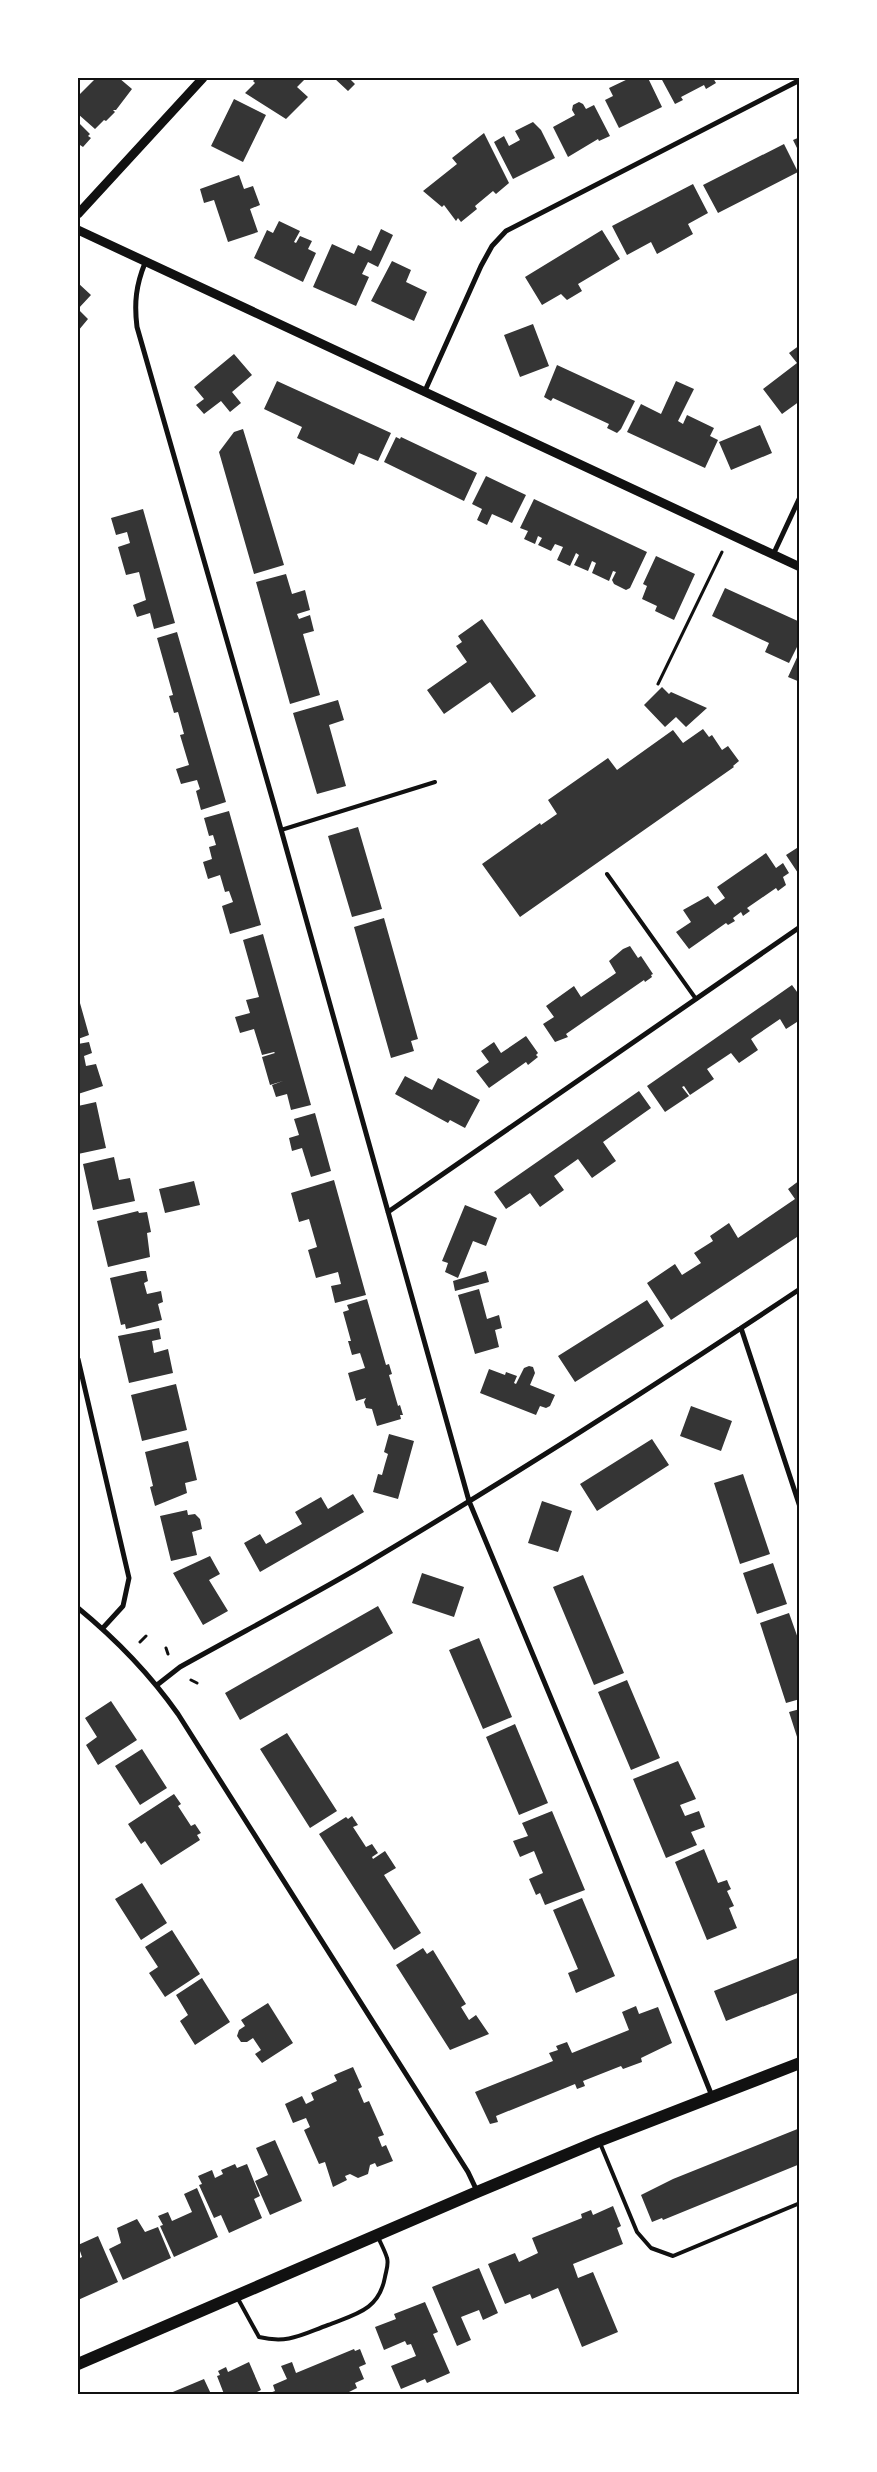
<svg xmlns="http://www.w3.org/2000/svg" width="877" height="2472" font-family="Montserrat,sans-serif">
	<style>
		.building { fill: #353535 }
		.lines { fill: none; stroke-linecap: round; stroke-linejoin: round }
		.path { stroke: #111; stroke-width: 3 }
		.service { stroke: #111; stroke-width: 4 }
		.minor { stroke: #111; stroke-width: 5 }
		.tertiary { stroke: #111; stroke-width: 9 }
		.primary { stroke: #111; stroke-width: 12 }
		.neatline { fill: none; stroke: #111; stroke-width: 2 }
	</style>
	<rect width="100%" height="100%" fill="#fff"/>
	<path class="building" d="M96,78H119L132,89L116,110H113L115,112L106,121L104,120L95,129L78,114V92L80,94Z
		M256,78H306L297,87L308,97L286,119L245,93L255,83L253,81Z
		M334,78H349L355,84L348,91Z
		M630,78H648L662,107L619,128L605,100L613,96L609,88Z
		M661,78H713L716,83L706,89L704,85L681,97L683,100L675,104Z
		M234,99L266,115L243,162L211,146Z
		M579,102L583,104L586,109L594,105L610,136L599,141L598,139L568,157L553,127L575,115L572,110L573,105Z
		M78,122L90,134L88,136L91,138L83,147L80,145L78,147Z
		M533,122L541,130L555,158L513,179L494,142L504,136L509,146L520,140L515,131Z
		M484,133L509,183L496,194L493,191L475,206L477,209L461,222L458,218L456,221L444,205L442,207L423,191L457,164L452,158Z
		M800,137V154L793,140Z
		M784,144L798,172L718,213L703,185Z
		M239,175L244,189L253,186L260,205L250,209L258,232L228,242L214,200L204,203L200,189Z
		M693,184L708,213L688,224L693,234L657,254L651,242L627,255L612,226Z
		M279,221L300,231L294,242L296,243L300,236L312,241L308,249L316,253L303,282L254,258L267,230L273,233Z
		M381,229L393,235L378,267L368,262L362,274L369,277L356,306L313,287L332,244L354,254L358,245L371,251Z
		M602,230L620,259L578,284L582,291L567,300L561,294L542,305L525,277Z
		M392,261L411,270L406,282L427,292L414,321L371,301Z
		M78,283L91,295L78,309L88,319L78,331Z
		M533,324L549,366L520,377L504,335Z
		M800,345V401L782,414L763,389L797,363L789,353Z
		M234,354L252,375L232,392L241,403L230,412L221,401L204,414L196,405L204,399L194,387Z
		M557,365L635,401L621,429L617,433L607,428L609,424L553,398L551,401L544,397Z
		M277,381L391,433L378,461L359,453L354,465L297,438L302,427L264,409Z
		M676,381L694,389L678,421L683,424L687,415L714,428L710,436L718,440L705,468L627,432L641,404L661,414Z
		M760,425L772,453L731,470L719,442Z
		M243,429L284,565L254,574L219,452L234,432Z
		M396,437L400,439L401,437L477,473L464,501L384,462Z
		M486,476L526,495L512,523L492,514L487,525L477,520L482,509L472,504Z
		M534,499L647,552L630,588L626,590L614,584L612,580L616,572L613,571L609,581L592,573L596,563L592,561L588,571L574,565L579,555L576,553L570,566L557,560L563,547L555,544L551,551L538,545L542,538L538,536L535,544L524,539L528,531L520,528Z
		M143,509L175,623L154,629L150,613L137,617L133,605L146,600L139,572L126,575L118,547L130,543L127,532L116,535L111,518Z
		M656,556L695,574L674,620L655,611L657,606L642,599L647,586L643,584Z
		M286,574L292,594L305,590L310,610L297,614L299,619L310,615L314,631L303,634L320,695L290,704L256,582Z
		M725,588L800,622V641L789,663L765,652L769,643L712,616Z
		M482,619L536,696L512,713L490,682L444,714L427,690L467,662L456,646L462,642L458,636Z
		M177,632L226,802L201,810L196,791L200,789L197,780L181,784L176,769L189,765L180,735L184,734L178,712L174,713L169,696L173,695L157,638Z
		M800,651V682L788,677Z
		M662,687L669,694L671,692L707,708L686,727L676,717L665,727L644,705Z
		M338,700L344,720L329,725L346,786L317,794L293,713Z
		M703,729L709,737L712,735L722,750L728,746L739,761L733,766L734,767L520,917L482,864L540,823L541,825L557,814L548,800L608,758L617,770L673,730L683,743Z
		M229,811L261,925L230,934L222,906L233,902L229,891L225,892L220,875L208,879L203,862L212,859L209,847L216,845L213,835L209,836L204,818Z
		M358,827L382,909L352,917L328,836Z
		M800,846V872L798,873L786,855Z
		M766,853L776,868L783,863L789,873L783,877L786,885L778,891L776,888L747,908L750,911L743,916L741,912L733,918L735,921L728,925L726,923L689,949L676,932L691,922L683,910L708,896L715,905L725,898L717,887Z
		M384,918L418,1039L411,1041L414,1051L391,1058L354,927Z
		M263,934L311,1105L291,1110L287,1094L276,1097L272,1085L283,1081L270,1085L262,1057L275,1053L274,1052L262,1055L254,1029L240,1033L235,1017L250,1013L246,1000L259,997L243,940Z
		M630,946L638,958L641,956L653,974L651,975L652,977L645,982L644,980L566,1034L568,1037L555,1042L543,1024L554,1017L546,1006L574,986L581,997L616,973L609,961L623,949Z
		M792,985L800,996V1020L786,1029L780,1019L755,1036L751,1039L758,1050L739,1063L731,1053L707,1069L714,1079L690,1095L684,1086L682,1087L689,1096L665,1112L647,1086Z
		M78,996L89,1035L78,1039Z
		M526,1036L538,1053L536,1055L538,1057L528,1065L526,1062L489,1088L476,1071L489,1062L481,1051L494,1042L501,1053Z
		M89,1042L92,1053L84,1056L86,1066L96,1064L103,1086L78,1094V1044Z
		M405,1076L432,1090L438,1078L480,1100L465,1128L450,1120L448,1123L395,1094Z
		M639,1091L651,1108L603,1142L616,1161L592,1178L578,1159L554,1176L564,1190L540,1207L530,1193L506,1209L494,1192Z
		M96,1102L106,1148L78,1154V1106Z
		M315,1113L331,1171L311,1177L302,1148L292,1151L289,1138L299,1135L294,1119Z
		M114,1157L119,1180L130,1178L135,1201L93,1210L83,1164Z
		M334,1180L366,1295L335,1303L331,1286L341,1284L338,1272L316,1278L308,1250L317,1247L309,1219L299,1222L291,1193Z
		M800,1180V1235L671,1320L647,1283L675,1264L682,1275L701,1263L694,1253L713,1241L710,1236L729,1223L738,1238L795,1199L788,1189Z
		M194,1181L200,1205L165,1213L159,1189Z
		M465,1205L497,1218L486,1246L473,1241L458,1278L445,1272L448,1263L442,1261Z
		M138,1211L139,1213L147,1212L151,1232L147,1233L150,1257L108,1267L97,1221Z
		M141,1271H146L148,1281L144,1283L147,1294L161,1291L163,1302L158,1304L162,1320L126,1329L125,1324L121,1325L110,1278Z
		M486,1271L489,1282L455,1291L453,1281Z
		M479,1289L487,1319L499,1315L502,1328L495,1330L499,1347L475,1354L458,1295Z
		M367,1299L386,1365L389,1364L392,1374L389,1375L398,1406L400,1405L403,1415H400L401,1419L377,1426L372,1409L366,1408L364,1402L366,1398L356,1401L348,1373L365,1368L360,1353L352,1355L348,1341H351L343,1312L349,1310L347,1305Z
		M647,1300L664,1326L575,1382L558,1356Z
		M159,1328L161,1339L152,1341L154,1353L168,1349L173,1373L129,1383L118,1336Z
		M529,1366L533,1367L535,1373L530,1385L555,1395L550,1406L546,1408L540,1406L536,1415L480,1393L489,1369L505,1375L506,1372L517,1376L514,1383L516,1384L524,1368Z
		M176,1384L187,1430L142,1441L131,1395Z
		M691,1406L732,1421L721,1451L680,1436Z
		M389,1434L414,1441L398,1499L373,1492L378,1474L382,1475L385,1464L388,1454L384,1452Z
		M652,1439L669,1465L597,1511L580,1484Z
		M188,1441L197,1480L185,1483L187,1493L155,1506L150,1487L153,1486L145,1452Z
		M743,1474L770,1554L740,1564L714,1483Z
		M353,1494L364,1512L260,1572L244,1543L260,1534L266,1544L302,1524L295,1512L321,1497L328,1509Z
		M542,1501L572,1511L558,1552L528,1543Z
		M187,1510L188,1515L195,1514L200,1519L202,1529L192,1532L197,1555L171,1561L160,1516Z
		M210,1556L220,1574L209,1580L228,1611L203,1625L173,1573Z
		M773,1563L787,1604L757,1614L743,1573Z
		M422,1573L464,1587L454,1617L412,1603Z
		M583,1575L624,1673L594,1685L553,1587Z
		M378,1606L393,1633L240,1720L225,1693Z
		M789,1613L800,1644V1699L786,1703L760,1623Z
		M479,1638L512,1717L483,1729L449,1650Z
		M627,1680L660,1758L631,1770L598,1692Z
		M111,1701L137,1740L98,1765L86,1745L97,1737L85,1718Z
		M800,1709V1743H799L789,1712Z
		M515,1724L548,1803L519,1815L486,1737Z
		M287,1733L337,1811L310,1828L260,1749Z
		M142,1749L167,1788L140,1805L115,1766Z
		M678,1761L696,1799L680,1805L685,1816L699,1811L705,1827L691,1832L697,1845L666,1858L633,1779Z
		M174,1794L181,1804L178,1806L191,1826L195,1824L201,1833L197,1835L200,1840L161,1865L145,1841L141,1844L128,1824Z
		M552,1811L585,1890L545,1905L540,1893L536,1895L529,1879L543,1873L534,1851L520,1857L513,1841L528,1836L522,1823Z
		M352,1816L358,1825L353,1827L366,1847L372,1844L378,1853L372,1857L373,1859L385,1851L396,1868L384,1875L421,1933L394,1950L319,1834L346,1817L348,1819Z
		M704,1849L718,1883L727,1880L729,1885L731,1889L727,1891L734,1906L729,1908L737,1928L707,1940L675,1862Z
		M142,1883L167,1923L141,1940L115,1899Z
		M582,1898L615,1976L576,1993L568,1973L578,1969L553,1910Z
		M172,1930L200,1974L165,1997L149,1973L158,1967L145,1947Z
		M423,1948L427,1954L433,1950L466,2004L461,2007L469,2020L476,2015L489,2034L450,2050L396,1965Z
		M800,1957V1992L726,2021L714,1991Z
		M202,1978L230,2022L195,2045L180,2021L188,2015L176,1995Z
		M268,2003L293,2043L262,2063L255,2054L261,2050L253,2038L247,2042H241L237,2036L239,2030L245,2026L241,2020Z
		M636,2006L639,2014L658,2007L672,2043L641,2058L642,2062L623,2069L621,2066L583,2081L585,2086L577,2089L575,2084L496,2116L498,2122L490,2124L475,2092L553,2061L549,2053L558,2050L556,2046L567,2042L572,2053L629,2030L622,2012Z
		M353,2067L362,2087L358,2089L364,2103L369,2101L384,2135L378,2137L382,2147L386,2145L393,2161L377,2167L375,2163L370,2165L368,2174L358,2178L350,2174L345,2176L347,2180L333,2187L325,2162L319,2164L304,2130L310,2127L306,2118L293,2123L285,2104L302,2096L306,2104L314,2100L311,2093L337,2081L334,2075Z
		M800,2128V2164L663,2220L662,2218L652,2222L641,2195L673,2179Z
		M275,2140L302,2201L270,2215L255,2181L268,2175L256,2148Z
		M235,2164L237,2168L247,2164L260,2196L254,2199L262,2218L229,2233L221,2215L214,2218L199,2185L202,2184L198,2176L212,2170L215,2178L223,2174L221,2170Z
		M197,2188L218,2237L174,2257L160,2226L163,2225L158,2216L168,2212L172,2221L192,2212L184,2194Z
		M613,2206L621,2226L617,2228L623,2244L573,2264L578,2278L593,2272L618,2332L582,2347L558,2288L532,2299L530,2294L505,2304L488,2264L515,2253L519,2262L538,2253L532,2238L582,2218L581,2214L591,2210L593,2215Z
		M137,2219L145,2232L158,2227L171,2258L123,2280L109,2249L121,2243L117,2228Z
		M98,2236L118,2282L78,2300V2259L82,2257L78,2245Z
		M479,2268L498,2313L483,2320L479,2310L461,2317L471,2340L457,2346L432,2287Z
		M425,2302L438,2332L433,2334L450,2373L427,2383L425,2379L401,2389L391,2366L416,2356L411,2344L407,2345L405,2341L384,2350L375,2327L396,2319L394,2314Z
		M354,2349L355,2351L360,2349L366,2364L359,2367L364,2379L355,2383L357,2388L349,2392L351,2394H267L275,2391L273,2385L287,2379L281,2366L292,2362L296,2373Z
		M249,2362L261,2390L255,2393L256,2394H224L217,2376L220,2375L218,2371L226,2367L228,2372Z
		M204,2379L211,2394H168Z"/>
	<g class="lines">
		<path class="path" d="M658,684L722,552
			M140,1642L146,1636
			M166,1648L168,1654
			M191,1680L197,1683"/>
		<path class="service" d="M281,830L435,782
			M607,874L696,999
			M600,2143L637,2232L651,2248L673,2256L800,2203
			M237,2297L259,2337C288,2344 301,2335 328,2325C356,2314 379,2310 385,2277C386,2271 389,2264 387,2258C385,2251 381,2244 378,2237"/>
		<path class="minor" d="M145,263C136,285 134,303 137,327L275,808L469,1501L598,1811L712,2096
			M424,393L481,266L492,246L506,231L800,80
			M773,555L800,497
			M388,1212L800,927
			M741,1328L800,1507
			M78,1359L129,1578L123,1606L102,1629
			M78,1608C117,1640 149,1673 178,1714L468,2172L477,2191
			M157,1685L180,1667C241,1633 302,1601 362,1566C510,1478 656,1385 800,1289"/>
		<path class="tertiary" d="M78,214L203,78
			M78,230L800,567"/>
		<path class="primary" d="M78,2364L477,2192L599,2141L800,2063"/>
	</g>
	<rect width="877" height="2472" fill="none" stroke="#ffffff" stroke-width="158"/>
	<rect x="79" y="79" width="719" height="2314" class="neatline"/>
</svg>
